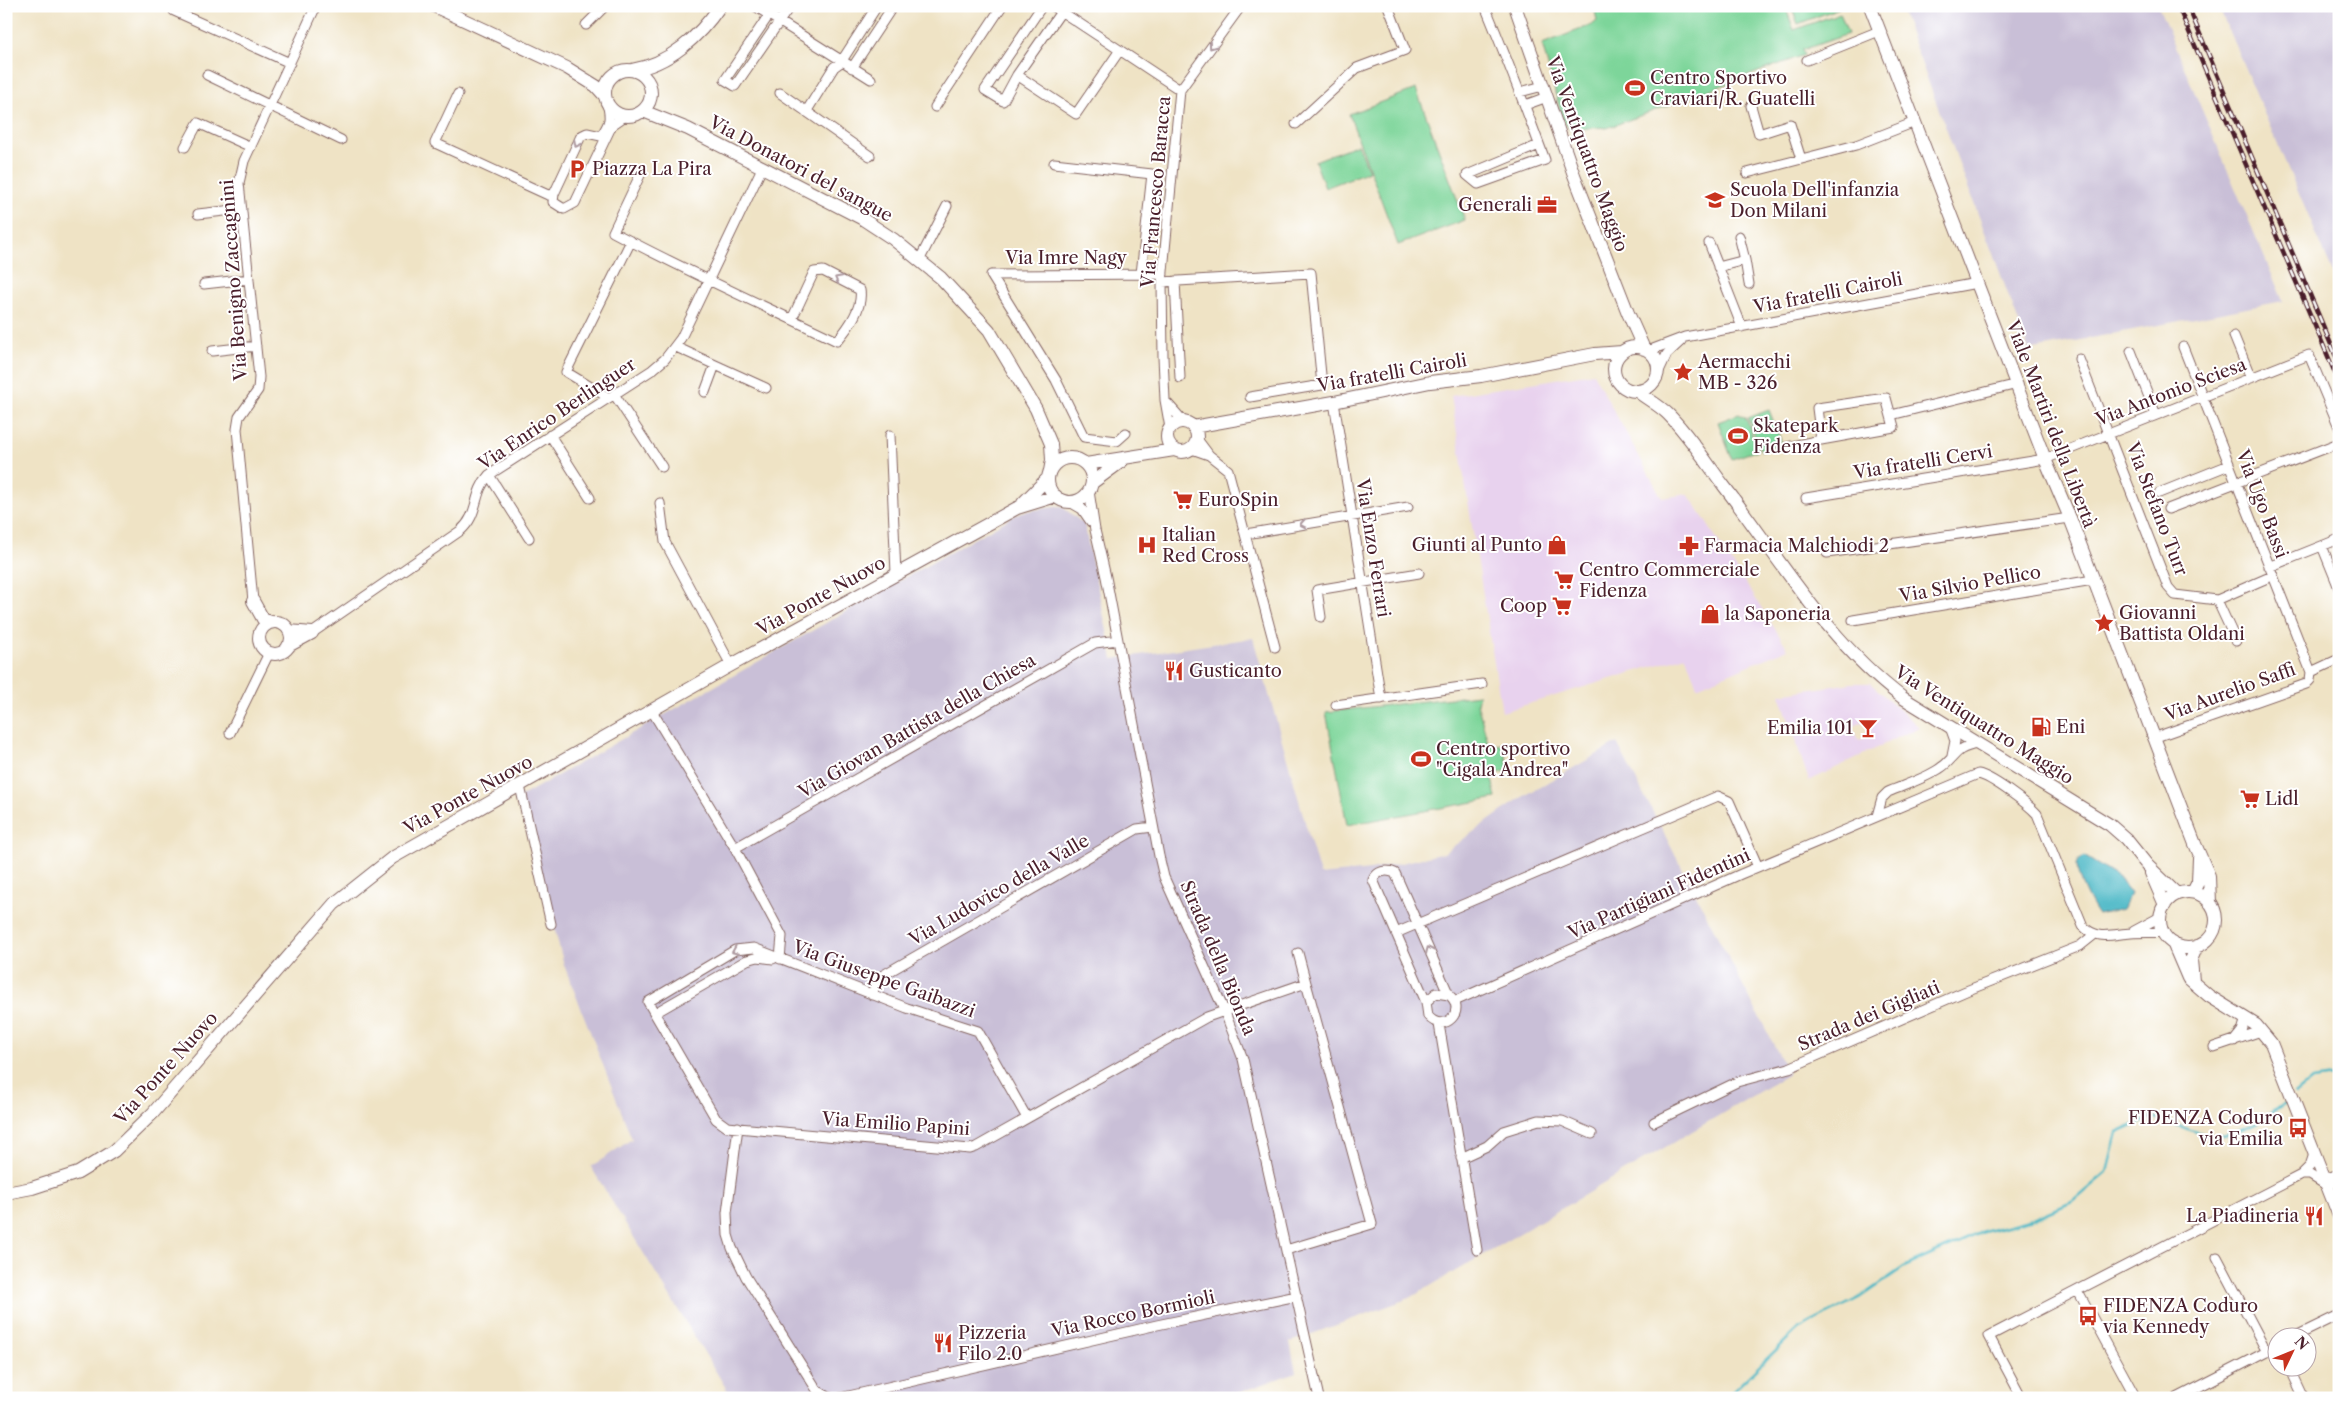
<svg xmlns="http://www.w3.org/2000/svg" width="2345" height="1404" font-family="'Libre Caslon Text',serif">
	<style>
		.built { fill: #e8d2ee; fill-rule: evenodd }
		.industrial { fill: #c9bfd7 }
		.green { fill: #7dd59a; stroke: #647a62 }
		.water { fill: #4bb8c6; stroke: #4a6c78 }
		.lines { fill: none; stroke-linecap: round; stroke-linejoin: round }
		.stream { stroke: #4bb8c6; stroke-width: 2.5 }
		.street-casing { stroke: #846461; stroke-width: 11 }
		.secondary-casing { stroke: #846461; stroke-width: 14 }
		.street { stroke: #fff; stroke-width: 9 }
		.secondary { stroke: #fff; stroke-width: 12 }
		.rail-casing { stroke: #4a1f2b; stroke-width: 4.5 }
		.rail { stroke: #fff; stroke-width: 2.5; stroke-dasharray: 8; stroke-linecap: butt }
		.oneway { stroke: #ae9aa0 }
		.labels { text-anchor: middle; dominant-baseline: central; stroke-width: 4; stroke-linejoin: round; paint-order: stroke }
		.poi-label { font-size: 18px; fill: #4a1f2b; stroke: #fff; text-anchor: start }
		.street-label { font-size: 18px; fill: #4a1f2b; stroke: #fff }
	</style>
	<rect width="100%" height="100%" fill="#fff"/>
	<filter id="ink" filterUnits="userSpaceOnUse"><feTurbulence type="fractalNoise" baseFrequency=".02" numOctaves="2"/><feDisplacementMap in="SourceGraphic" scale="10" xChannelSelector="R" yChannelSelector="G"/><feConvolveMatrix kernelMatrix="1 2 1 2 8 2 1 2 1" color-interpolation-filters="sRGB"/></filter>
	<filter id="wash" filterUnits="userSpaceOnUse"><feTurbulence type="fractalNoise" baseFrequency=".0096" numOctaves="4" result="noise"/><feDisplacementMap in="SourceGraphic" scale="20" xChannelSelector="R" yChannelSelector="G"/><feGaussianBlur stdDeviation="1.12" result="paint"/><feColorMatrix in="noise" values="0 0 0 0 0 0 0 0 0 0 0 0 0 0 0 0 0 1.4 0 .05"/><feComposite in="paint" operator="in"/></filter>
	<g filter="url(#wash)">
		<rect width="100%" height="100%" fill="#efe3c5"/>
		<path class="built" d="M1593,373L1662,498L1688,494L1788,649L1697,687L1686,656L1502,712L1451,396Z
			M1852,683H1870L1919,727L1809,781L1780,694ZM1865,718L1873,736L1858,740L1852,727L1863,722L1862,719Z"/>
		<path class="industrial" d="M1900,6H2158L2283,301L2029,350Z
			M2218,6H2339V287Z
			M1061,506L1084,524L1113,659L1253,638L1320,875L1371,870L1444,853L1519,799L1617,743L1789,1074L1410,1298L1290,1342L1296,1372L1225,1398H732L591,1167L632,1139L564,965L520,797L1021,512Z"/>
		<path class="green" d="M1594,6H1785L1794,30L1840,13L1848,34L1802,50L1804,55L1607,128C1593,126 1583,130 1570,129L1563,121L1542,44L1592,25L1597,21Z
			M1791,6H1838L1839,8L1798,24Z
			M1416,89L1465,220L1398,245L1349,114Z
			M1358,144L1369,171L1325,188L1315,161Z
			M1769,410L1782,443L1761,451L1748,418Z
			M1739,414L1746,418L1758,450L1732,459L1718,422Z
			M1479,695L1477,703L1489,746L1504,744L1509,771L1491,774L1496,798L1347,825L1326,712Z"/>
		<path class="water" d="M2084,856L2121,879L2130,894L2122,909L2098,915C2091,906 2077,878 2077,866C2077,861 2081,859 2084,856Z"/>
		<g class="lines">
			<path class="stream" d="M2295,1094L2312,1080L2339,1076
				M1726,1398L1798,1329L1859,1298L1904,1267L1980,1233L2036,1218L2072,1202L2107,1172L2117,1133L2153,1117C2173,1123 2194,1133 2213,1136C2236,1139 2272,1114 2289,1100"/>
		</g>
	</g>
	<g filter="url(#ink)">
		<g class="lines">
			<defs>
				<path id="street" d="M172,6L174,11L290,63
					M755,6L871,79
					M775,6L725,80L735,86L790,6
					M1042,6L985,90L1003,101L1017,75L1065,6
					M1053,6L1180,90
					M1485,6C1506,57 1526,108 1545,160L1478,184L1467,175L1539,145
					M586,25L605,6
					M1807,60L1879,31
					M852,68L893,6
					M207,75L341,140
					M1017,75L1076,114L1120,50
					M1520,92L1543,86
					M780,93L870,156
					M458,94L435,143L548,195L554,194
					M607,103C611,119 610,122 601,136L587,133L581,136L554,194L553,202L564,209L575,203L612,125L625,116
					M1525,105L1547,97
					M1751,106L1759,134L1790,124L1801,159
					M935,107L1002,6
					M806,112L834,67L841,62L877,6
					M1296,124L1357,68L1405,50L1388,6
					M185,147L198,123L251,147
					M1054,163L1152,174L1141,274
					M642,171L613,232C686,271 762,305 837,341C849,327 863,308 860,290L823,271L814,272L792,319
					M1747,173L1856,145L1915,122
					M198,214L242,209
					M1709,243L1742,327
					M920,259L947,206
					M1745,260L1749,284
					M1718,267L1745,260L1739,236
					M991,275L1056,380L1084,437L1117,441L1126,433
					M991,275L1163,274
					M1175,281L1180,378
					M1162,282L1311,273L1322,385L1250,397
					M204,284L249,279
					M2234,336L2251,378
					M676,347L766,388
					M2183,347L2311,672
					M212,351L256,346
					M1648,351L1685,337L1977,283
					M2131,351L2156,415
					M2079,359L2168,587L2175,595L2217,600L2272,576
					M1659,371L1667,354L1681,341
					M705,392L715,365
					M614,394L662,467
					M609,398L566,372L631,241
					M1886,398L1894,427L1821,440L1817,408Z
					M1334,402L1381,699
					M1168,404L1184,422
					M1891,415L2018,384
					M1170,428L1165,400L1163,357L1162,282L1180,90L1241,6
					M550,435L590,498
					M890,435L896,574
					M1197,439L1209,455
					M1787,447L1821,440
					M1192,449L1209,455L1228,470L1275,647
					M489,475L529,538
					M1089,491L1095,530L1106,577L1159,856L1164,877L1224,1010L1243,1059L1319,1398
					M2159,493L2229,465
					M1806,498L2045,459L2309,355L2339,427
					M1070,502L1082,509L1091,522
					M660,503L665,542L731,665
					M2168,509L2339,443
					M1246,534L1408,507
					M2322,546L2339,588
					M1827,553L2070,518
					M2269,567L2339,539
					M2217,600L2236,641
					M253,601L237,429L239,417L258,390L259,377L239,183L244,161L316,6
					M1321,617L1317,590L1419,573
					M1853,620L2093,580
					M312,633L460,531C480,514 472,494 489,475L652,370L665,359L681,338L762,168
					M1336,705L1482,684
					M652,711L735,848L782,936L780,959
					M1950,727L1955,741L1952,756
					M230,733L269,653
					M2153,738L2306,684L2310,680L2311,672L2339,659
					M520,786L551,924
					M1877,816L1882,798L1888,792C1904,785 1924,779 1939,769C1957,758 1952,748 1978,744
					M735,848L1095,643L1118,640
					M2134,931L2160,917
					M1396,933L1718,796L1729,801L1758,867
					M1298,953L1306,983
					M872,995L878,978L1137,829L1153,827
					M1455,1001L1741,874L1978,774C1991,776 2028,804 2037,814L2083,926C2097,941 2113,934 2131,933C2142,932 2153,933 2163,932
					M1426,1002L1373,880C1377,871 1386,869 1395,873L1449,995C1468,1010 1444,1035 1428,1016L1426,1002L1436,993L1449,995
					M655,1013L747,960L758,957L773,959
					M1439,1024L1477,1250
					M2234,1041L2242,1031L2246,1018
					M2214,1047L2261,1031
					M1027,1118L978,1031L907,1008L754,948L735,950L648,1002L716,1119L727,1127L970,1149L976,1147L1207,1017L1306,983L1372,1224L1286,1250
					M1654,1122L1737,1082L1789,1068L1966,991L2080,946L2095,934
					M738,1127L727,1213L728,1235L732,1248L746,1277L817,1390L830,1398
					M1461,1158L1487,1146L1504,1131L1539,1120L1562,1121L1592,1134
					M2301,1175H2310L2326,1185
					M2324,1179L2339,1184
					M2324,1179L2339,1174
					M2217,1257L2267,1352
					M2078,1291L2136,1398
					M2296,1336L2339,1315
					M2289,1366L2304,1398
					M840,1398L1157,1325L1297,1296
					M2022,1398L1989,1336L2301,1175L2310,1166L2314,1154
					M2177,1398L2278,1346"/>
				<path id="secondary" d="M434,6L567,68L596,86L605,96
					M1515,6L1574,175L1628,313L1644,349
					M1870,6L2045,459L2070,518L2195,844L2209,876L2210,903
					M605 93a23 23 0 1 1 46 0a23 23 0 1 1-46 0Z
					M632,70C669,64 699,37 720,6
					M643,111L688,129L861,218L893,239L941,278L989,330L1036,409L1051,444L1052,460L1050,471
					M1614 369a22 22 0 1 1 44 0a22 22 0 1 1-44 0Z
					M1637,391C1647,399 1659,405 1668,414C1689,435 1706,462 1724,486C1780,559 1828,642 1903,698L2110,825L2126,839L2147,865L2177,894
					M1167 437a15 15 0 1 1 30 0a15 15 0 1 1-30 0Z
					M1193,427L1334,402L1430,382L1481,376L1595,354L1622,352
					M1048 480a22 22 0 1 1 44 0a22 22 0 1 1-44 0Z
					M1086,464L1174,450
					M1092,483L1122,461
					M1023,503L1048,478
					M253,601L263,619L271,622
					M259 638a16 16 0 1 1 32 0a16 16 0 1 1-32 0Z
					M288,646L312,633L289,631
					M2151,873L2165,905
					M2193,892L2198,882L2199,858
					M2160 920a28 28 0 1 1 56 0a28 28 0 1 1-56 0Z
					M2173,943L2188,978L2209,996L2256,1025L2271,1043L2339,1216
					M2193,981L2191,960L2197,946
					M6,1193L32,1188L78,1173L114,1151L153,1113L334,904L392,858L726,668L1017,508L1056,496"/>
			</defs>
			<use href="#street" class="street-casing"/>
			<use href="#secondary" class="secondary-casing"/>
			<use href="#street" class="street"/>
			<use href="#secondary" class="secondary"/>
			<defs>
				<path id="rail" d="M2178,6L2339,382
					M2188,6L2338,361"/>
			</defs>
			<use href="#rail" class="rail-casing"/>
			<use href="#rail" class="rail"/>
		</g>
		<defs><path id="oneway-chevron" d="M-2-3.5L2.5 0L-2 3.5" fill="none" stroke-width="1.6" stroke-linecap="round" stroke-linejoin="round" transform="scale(1.25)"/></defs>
		<g class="oneway">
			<use href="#oneway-chevron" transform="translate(1212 46) rotate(125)"/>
			<use href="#oneway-chevron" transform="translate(577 144) rotate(117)"/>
			<use href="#oneway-chevron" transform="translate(838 279) rotate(-153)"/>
			<use href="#oneway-chevron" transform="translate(1303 524) rotate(170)"/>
			<use href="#oneway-chevron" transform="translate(1429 950) rotate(-114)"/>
			<use href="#oneway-chevron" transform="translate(735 951) rotate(157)"/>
		</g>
	</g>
	<defs>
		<symbol id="stadium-bare" viewBox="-9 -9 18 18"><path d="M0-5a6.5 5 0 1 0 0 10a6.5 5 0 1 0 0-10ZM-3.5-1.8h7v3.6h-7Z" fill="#c8321e" stroke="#fff" stroke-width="2.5" paint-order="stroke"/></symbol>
		<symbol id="parking-bare" viewBox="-9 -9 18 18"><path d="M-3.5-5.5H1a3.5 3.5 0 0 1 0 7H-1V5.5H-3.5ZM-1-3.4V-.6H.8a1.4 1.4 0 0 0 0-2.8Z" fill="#c8321e" stroke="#fff" stroke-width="2.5" paint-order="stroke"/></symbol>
		<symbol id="school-bare" viewBox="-9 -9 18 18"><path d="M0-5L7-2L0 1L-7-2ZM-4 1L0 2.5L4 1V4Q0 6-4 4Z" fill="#c8321e" stroke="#fff" stroke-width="2.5" paint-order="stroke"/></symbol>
		<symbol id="office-bare" viewBox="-9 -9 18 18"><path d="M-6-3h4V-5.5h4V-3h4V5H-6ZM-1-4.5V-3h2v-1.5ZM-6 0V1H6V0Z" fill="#c8321e" stroke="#fff" stroke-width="2.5" paint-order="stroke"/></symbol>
		<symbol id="sight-bare" viewBox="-9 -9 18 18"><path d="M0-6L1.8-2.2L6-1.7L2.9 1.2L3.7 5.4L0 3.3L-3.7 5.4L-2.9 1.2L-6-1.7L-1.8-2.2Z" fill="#c8321e" stroke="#fff" stroke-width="2.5" paint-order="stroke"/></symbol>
		<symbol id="supermarket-bare" viewBox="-9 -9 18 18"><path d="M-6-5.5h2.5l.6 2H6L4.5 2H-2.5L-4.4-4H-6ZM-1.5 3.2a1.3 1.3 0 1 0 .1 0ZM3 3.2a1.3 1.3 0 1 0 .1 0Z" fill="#c8321e" stroke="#fff" stroke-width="2.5" paint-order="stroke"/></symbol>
		<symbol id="hospital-bare" viewBox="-9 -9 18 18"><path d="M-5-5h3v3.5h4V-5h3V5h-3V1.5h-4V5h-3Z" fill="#c8321e" stroke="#fff" stroke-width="2.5" paint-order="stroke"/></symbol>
		<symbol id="shop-bare" viewBox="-9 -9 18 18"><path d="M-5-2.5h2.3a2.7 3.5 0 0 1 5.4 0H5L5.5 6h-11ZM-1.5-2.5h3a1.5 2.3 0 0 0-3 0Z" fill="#c8321e" stroke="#fff" stroke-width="2.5" paint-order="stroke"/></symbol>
		<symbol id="pharmacy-bare" viewBox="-9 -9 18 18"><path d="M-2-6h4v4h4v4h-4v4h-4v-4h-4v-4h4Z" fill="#c8321e" stroke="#fff" stroke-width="2.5" paint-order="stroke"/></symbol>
		<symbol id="restaurant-bare" viewBox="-9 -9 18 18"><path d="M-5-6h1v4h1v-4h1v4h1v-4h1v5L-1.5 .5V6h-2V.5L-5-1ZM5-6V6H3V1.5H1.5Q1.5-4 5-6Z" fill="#c8321e" stroke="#fff" stroke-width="2.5" paint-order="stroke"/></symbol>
		<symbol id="fuel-bare" viewBox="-9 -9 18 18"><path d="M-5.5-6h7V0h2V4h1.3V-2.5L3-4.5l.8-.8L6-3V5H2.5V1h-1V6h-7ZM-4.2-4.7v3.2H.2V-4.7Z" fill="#c8321e" stroke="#fff" stroke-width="2.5" paint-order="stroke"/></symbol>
		<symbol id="bar-bare" viewBox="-9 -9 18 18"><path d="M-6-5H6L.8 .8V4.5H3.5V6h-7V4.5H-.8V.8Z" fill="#c8321e" stroke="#fff" stroke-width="2.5" paint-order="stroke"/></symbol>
		<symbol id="bus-bare" viewBox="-9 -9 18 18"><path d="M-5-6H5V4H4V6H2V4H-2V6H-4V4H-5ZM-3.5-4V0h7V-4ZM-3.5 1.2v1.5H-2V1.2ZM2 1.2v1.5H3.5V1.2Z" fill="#c8321e" stroke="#fff" stroke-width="2.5" paint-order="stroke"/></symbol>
	</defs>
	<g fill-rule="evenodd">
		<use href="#stadium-bare" x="1621" y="74" width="28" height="28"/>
		<use href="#parking-bare" x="563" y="155" width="28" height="28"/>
		<use href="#school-bare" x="1701" y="186" width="28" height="28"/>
		<use href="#office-bare" x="1533" y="191" width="28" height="28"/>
		<use href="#sight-bare" x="1669" y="358" width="28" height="28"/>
		<use href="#stadium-bare" x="1724" y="422" width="28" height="28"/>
		<use href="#supermarket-bare" x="1169" y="486" width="28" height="28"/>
		<use href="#hospital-bare" x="1133" y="531" width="28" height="28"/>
		<use href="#shop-bare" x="1543" y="531" width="28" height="28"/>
		<use href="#pharmacy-bare" x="1675" y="532" width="28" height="28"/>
		<use href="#supermarket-bare" x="1550" y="566" width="28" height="28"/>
		<use href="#supermarket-bare" x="1548" y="592" width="28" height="28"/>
		<use href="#shop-bare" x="1696" y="600" width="28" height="28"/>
		<use href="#sight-bare" x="2090" y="609" width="28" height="28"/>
		<use href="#restaurant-bare" x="1160" y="657" width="28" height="28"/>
		<use href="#fuel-bare" x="2027" y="713" width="28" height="28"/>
		<use href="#bar-bare" x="1854" y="714" width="28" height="28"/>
		<use href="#stadium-bare" x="1407" y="745" width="28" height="28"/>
		<use href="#supermarket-bare" x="2236" y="785" width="28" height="28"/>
		<use href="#bus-bare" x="2284" y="1114" width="28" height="28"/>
		<use href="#restaurant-bare" x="2300" y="1202" width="28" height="28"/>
		<use href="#bus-bare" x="2074" y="1302" width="28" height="28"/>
		<use href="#restaurant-bare" x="929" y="1329" width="28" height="28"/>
	</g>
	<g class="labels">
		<g class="poi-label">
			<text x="1650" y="78">Centro Sportivo<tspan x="1650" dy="21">Craviari/R. Guatelli</tspan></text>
			<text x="592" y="169">Piazza La Pira</text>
			<text x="1730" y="190">Scuola Dell'infanzia<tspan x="1730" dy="21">Don Milani</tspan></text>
			<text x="1532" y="205" text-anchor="end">Generali</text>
			<text x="1698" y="362">Aermacchi<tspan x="1698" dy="21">MB - 326</tspan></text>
			<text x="1753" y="426">Skatepark<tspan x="1753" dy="21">Fidenza</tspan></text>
			<text x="1198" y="500">EuroSpin</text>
			<text x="1162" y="535">Italian<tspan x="1162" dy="21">Red Cross</tspan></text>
			<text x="1542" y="545" text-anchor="end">Giunti al Punto</text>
			<text x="1704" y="546">Farmacia Malchiodi 2</text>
			<text x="1579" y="570">Centro Commerciale<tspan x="1579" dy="21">Fidenza</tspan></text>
			<text x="1547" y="606" text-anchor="end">Coop</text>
			<text x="2119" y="613">Giovanni<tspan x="2119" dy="21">Battista Oldani</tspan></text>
			<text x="1725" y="614">la Saponeria</text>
			<text x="1189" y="671">Gusticanto</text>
			<text x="2056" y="727">Eni</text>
			<text x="1853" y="728" text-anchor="end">Emilia 101</text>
			<text x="1436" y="749">Centro sportivo<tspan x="1436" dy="21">"Cigala Andrea"</tspan></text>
			<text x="2265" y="799">Lidl</text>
			<text x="2283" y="1118" text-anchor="end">FIDENZA Coduro<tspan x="2283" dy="21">via Emilia</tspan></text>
			<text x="2299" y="1216" text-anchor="end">La Piadineria</text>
			<text x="2103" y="1306">FIDENZA Coduro<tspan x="2103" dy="21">via Kennedy</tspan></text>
			<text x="958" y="1333">Pizzeria<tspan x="958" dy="21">Filo 2.0</tspan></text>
		</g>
		<g class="street-label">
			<text transform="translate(1587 154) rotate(70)">Via Ventiquattro Maggio</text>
			<text transform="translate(801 169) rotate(28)">Via Donatori del sangue</text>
			<text transform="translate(1156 192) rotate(-85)">Via Francesco Baracca</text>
			<text x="1066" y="258">Via Imre Nagy</text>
			<text transform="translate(234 280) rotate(-94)">Via Benigno Zaccagnini</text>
			<text transform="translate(1828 293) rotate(-11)">Via fratelli Cairoli</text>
			<text transform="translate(1392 373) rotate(-10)">Via fratelli Cairoli</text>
			<text transform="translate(2171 392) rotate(-21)">Via Antonio Sciesa</text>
			<text transform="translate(557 414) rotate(-34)">Via Enrico Berlinguer</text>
			<text transform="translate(2051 424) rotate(69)">Viale Martiri della Libertà</text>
			<text transform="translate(1923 462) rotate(-9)">Via fratelli Cervi</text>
			<text transform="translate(2262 504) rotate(69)">Via Ugo Bassi</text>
			<text transform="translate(2157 509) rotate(69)">Via Stefano Turr</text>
			<text transform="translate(1373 548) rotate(81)">Via Enzo Ferrari</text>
			<text transform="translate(1970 584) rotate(-10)">Via Silvio Pellico</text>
			<text transform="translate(821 596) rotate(-29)">Via Ponte Nuovo</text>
			<text transform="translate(2230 692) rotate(-20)">Via Aurelio Saffi</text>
			<text transform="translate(1984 725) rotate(32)">Via Ventiquattro Maggio</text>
			<text transform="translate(917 726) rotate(-30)">Via Giovan Battista della Chiesa</text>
			<text transform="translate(468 795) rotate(-29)">Via Ponte Nuovo</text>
			<text transform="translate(999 890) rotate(-30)">Via Ludovico della Valle</text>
			<text transform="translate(1659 894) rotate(-24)">Via Partigiani Fidentini</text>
			<text transform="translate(1218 958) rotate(67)">Strada della Bionda</text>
			<text transform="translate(884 979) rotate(20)">Via Giuseppe Gaibazzi</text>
			<text transform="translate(1869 1016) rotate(-23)">Strada dei Gigliati</text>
			<text transform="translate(166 1068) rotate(-48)">Via Ponte Nuovo</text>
			<text transform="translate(896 1124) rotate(4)">Via Emilio Papini</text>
			<text transform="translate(1133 1314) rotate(-12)">Via Rocco Bormioli</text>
		</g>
	</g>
	<rect width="2345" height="1404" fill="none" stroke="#fff" stroke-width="25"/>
	<g transform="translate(2292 1352) rotate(47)"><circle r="24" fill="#ffffff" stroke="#b7a5aa"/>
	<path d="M0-4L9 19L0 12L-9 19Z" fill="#c8321e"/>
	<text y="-8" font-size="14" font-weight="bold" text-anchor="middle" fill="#4a1f2b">N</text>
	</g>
</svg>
